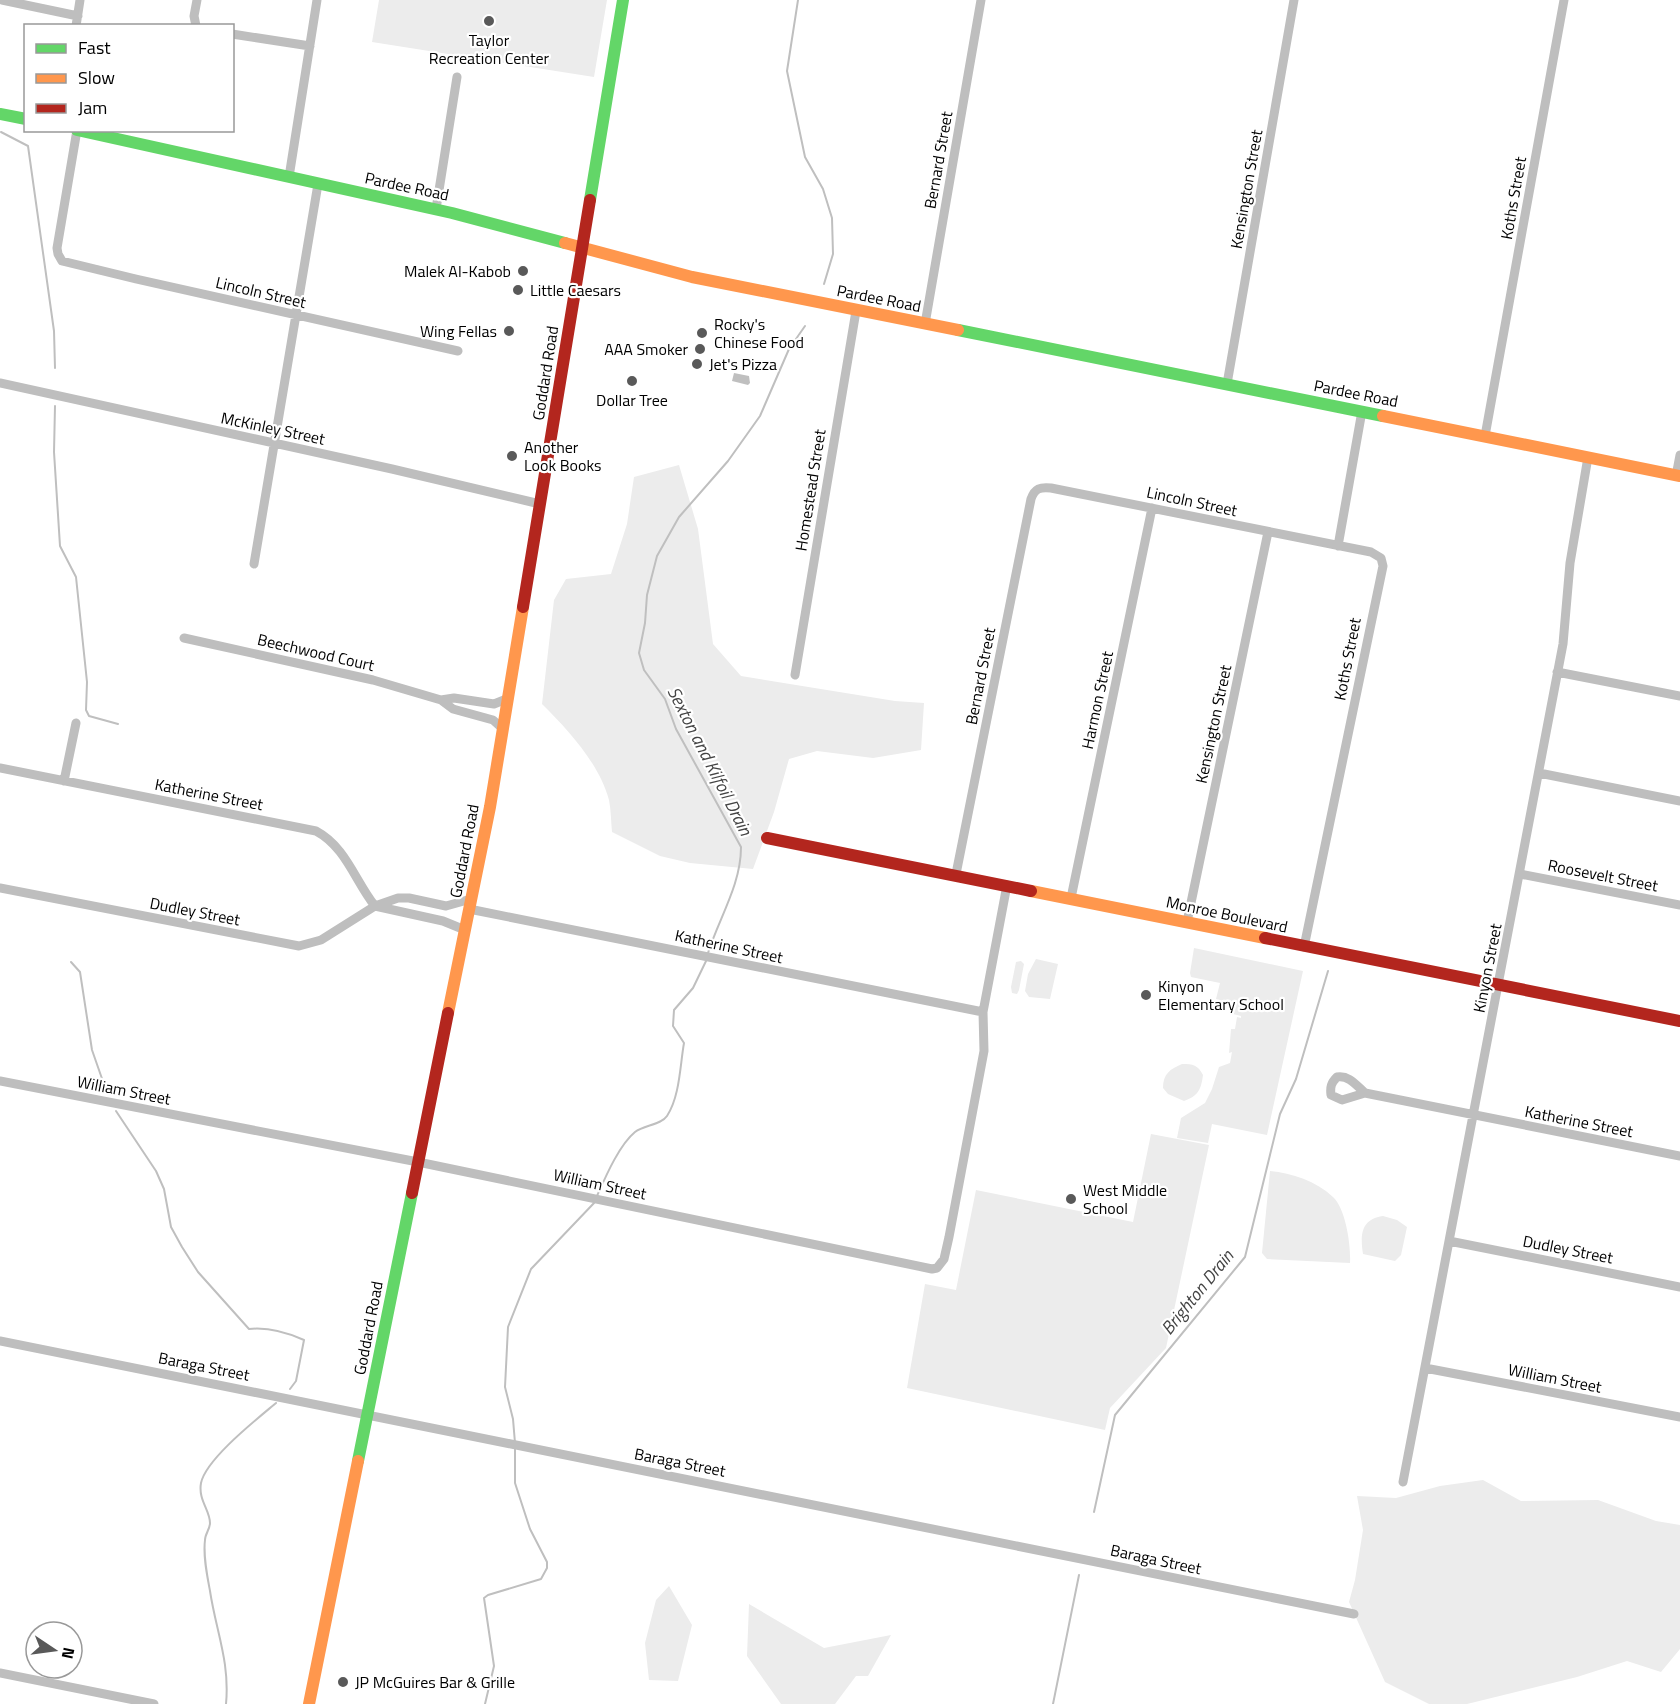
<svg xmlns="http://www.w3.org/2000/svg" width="1680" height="1704" font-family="'Titillium Web',sans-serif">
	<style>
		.green { fill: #ececec }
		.water { fill: #bfbfbf }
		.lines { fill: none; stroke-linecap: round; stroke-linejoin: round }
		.stream { stroke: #bfbfbf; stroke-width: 2 }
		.street { stroke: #bebebe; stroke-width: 9 }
		.fast { stroke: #63d668; stroke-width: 12 }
		.slow { stroke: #ff974d; stroke-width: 12 }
		.jam { stroke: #b3261e; stroke-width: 12 }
		.poi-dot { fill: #595959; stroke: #fff; stroke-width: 2 }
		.labels { text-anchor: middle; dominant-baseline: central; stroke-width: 4.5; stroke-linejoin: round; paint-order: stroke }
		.poi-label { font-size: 16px; fill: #000; stroke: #fff; text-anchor: start }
		.street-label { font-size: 16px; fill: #000; stroke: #fff }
		.water-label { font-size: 18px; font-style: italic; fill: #444; stroke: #fff }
	</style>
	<rect width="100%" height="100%" fill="#fff"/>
	<path class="green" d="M379,0H607L594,77L372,42Z
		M679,465L698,529L713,644L741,676L895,701L924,703L921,750L873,758L817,751L789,759L774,812L753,869L690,863L660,856L612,832C611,822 611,810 609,800C599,763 568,730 542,704L554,600L566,579L611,574L627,524L634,477Z
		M1194,948L1303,971L1267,1135L1212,1124L1208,1143L1177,1138L1181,1118L1205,1103L1212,1089L1219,1067L1230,1063L1232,1052L1229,1053L1231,1029H1235L1237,1017L1241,1018V1016L1233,1014L1234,1004L1216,999L1220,983L1191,977L1190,973Z
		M1036,959L1058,964L1050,999L1029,997L1025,991L1028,974Z
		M1021,961L1024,964L1019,990L1017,994L1012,993L1011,987L1016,962Z
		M1182,1064C1193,1064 1198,1065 1203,1075C1201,1090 1198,1096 1184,1101L1168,1094L1163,1088C1163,1074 1170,1069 1182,1064Z
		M1151,1134L1209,1145L1166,1348L1110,1408L1105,1430L907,1388L925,1284L956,1290L976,1190L1133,1222Z
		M1270,1171C1292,1173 1316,1181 1333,1197C1346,1209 1351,1246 1350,1263L1267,1259L1262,1253Z
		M1383,1216L1397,1220L1407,1227L1401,1255L1395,1261L1363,1254C1360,1235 1361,1219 1383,1216Z
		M1483,1480L1521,1501L1598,1500L1656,1521L1680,1525V1649L1661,1672L1627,1661L1577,1677L1467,1704H1429L1385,1682L1349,1602L1355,1580L1363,1530L1357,1496L1396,1498L1440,1486Z
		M669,1586L692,1625L678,1681L649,1680L645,1643L656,1600Z
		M749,1604L824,1648L891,1635L868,1676H856L835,1704H781L747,1656Z"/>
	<path class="water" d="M734,373L749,376L750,383L748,385L732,381Z"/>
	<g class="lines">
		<path class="stream" d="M798,0L787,71L805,157L823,189L832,218L833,254L824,284
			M1,132L28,146L54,331L55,368
			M55,406L54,452L60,546L76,577L87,682L86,710L89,716L118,724
			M708,953C719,918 741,885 741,847L676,729L665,699L644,670L639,653L645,623L647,595L657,556L679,517L728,461L760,416L789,349L805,326
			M71,962L80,972L92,1050L107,1093
			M116,1111L156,1171L164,1189L171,1227L182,1247L198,1272L249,1329C268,1327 286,1332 304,1340L296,1381L290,1389
			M597,1196C605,1178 619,1145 635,1132C644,1125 661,1125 667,1116C680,1096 680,1065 684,1043L673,1026L674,1010L693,988L707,959
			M515,1443L513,1419L505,1387L508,1327L531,1269L595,1202
			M1094,1512L1115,1415L1245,1257L1280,1114L1296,1079L1328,971
			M226,1704C230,1662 216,1631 210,1591C207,1575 203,1556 205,1540C205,1534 210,1529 210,1523C210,1510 198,1500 201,1483C206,1459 257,1419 276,1403
			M485,1704L494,1666L484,1598L488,1595L541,1579L547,1568V1562L530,1529L515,1483V1449
			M1053,1704L1079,1575"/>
		<path class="street" d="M2,0L78,16
			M76,26L80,0
			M196,26L194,16L197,0
			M232,34L310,46
			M77,130L57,248L58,254L62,261L136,279L458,351
			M289,177L317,0
			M436,209L457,77
			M925,324L981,0
			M0,383L392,469L540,504
			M1227,384L1294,0
			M1485,436L1564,0
			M1676,476L1680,455
			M1338,546L1362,411
			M254,564L318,184
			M184,638L373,680L441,700
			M1557,672L1680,696
			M795,675L856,311
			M503,729L493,720L453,709L441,700L454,698L494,704L509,698
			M0,768L316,831C346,847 355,881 375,906L321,940L299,946L0,888
			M1539,773L1680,801
			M64,781L76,723
			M956,874L1031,499C1035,488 1040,487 1051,488L1371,552L1381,558L1383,566L1304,947
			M1520,874L1680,905
			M1071,898L1152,508
			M469,909L983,1012
			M1187,922L1268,532
			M465,930L443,921L375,906L398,898H409L446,906L471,899
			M0,1081L418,1162L932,1269L937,1268L944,1259L949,1237L984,1051L983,1012L1007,885
			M1365,1093L1342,1100L1331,1095C1330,1087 1331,1083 1337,1077C1349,1075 1356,1085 1365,1093L1680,1156
			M1449,1241L1680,1287
			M0,1341L1354,1614
			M1425,1368L1680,1417
			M1403,1482L1563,644L1570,563L1588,457
			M0,1673L154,1704"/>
		<path class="fast" d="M0,114L26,119
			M77,130L452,213L565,243
			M590,200L623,0
			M958,330L1383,416
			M358,1461L412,1193"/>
		<path class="slow" d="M565,243L692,277L958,330
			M1383,416L1680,476
			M1031,891L1265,938
			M448,1013L490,807L523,607
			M309,1704L358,1461"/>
		<path class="jam" d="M523,607L590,200
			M767,838L1031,891
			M1265,938L1680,1021
			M412,1193L448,1013"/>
	</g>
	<g class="poi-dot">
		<circle cx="489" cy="21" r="6"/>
		<circle cx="523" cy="271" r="6"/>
		<circle cx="518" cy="290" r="6"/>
		<circle cx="509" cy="331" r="6"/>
		<circle cx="702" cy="333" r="6"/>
		<circle cx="700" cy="349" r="6"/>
		<circle cx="697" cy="364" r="6"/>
		<circle cx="632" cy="381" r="6"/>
		<circle cx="512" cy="456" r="6"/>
		<circle cx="1146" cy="995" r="6"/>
		<circle cx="1071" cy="1199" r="6"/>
		<circle cx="343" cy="1682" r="6"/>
	</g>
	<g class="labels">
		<g class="poi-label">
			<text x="489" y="40" text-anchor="middle">Taylor<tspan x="489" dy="18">Recreation Center</tspan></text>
			<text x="511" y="271" text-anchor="end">Malek Al-Kabob</text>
			<text x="530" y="290">Little Caesars</text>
			<text x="714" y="324">Rocky's<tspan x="714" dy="18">Chinese Food</tspan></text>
			<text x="497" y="331" text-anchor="end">Wing Fellas</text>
			<text x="688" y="349" text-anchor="end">AAA Smoker</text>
			<text x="709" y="364">Jet's Pizza</text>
			<text x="632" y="400" text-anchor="middle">Dollar Tree</text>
			<text x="524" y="447">Another<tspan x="524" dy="18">Look Books</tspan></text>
			<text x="1158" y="986">Kinyon<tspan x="1158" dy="18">Elementary School</tspan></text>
			<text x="1083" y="1190">West Middle<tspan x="1083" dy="18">School</tspan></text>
			<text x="355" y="1682">JP McGuires Bar &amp; Grille</text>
		</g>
		<g class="street-label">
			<text transform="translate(938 160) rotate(-80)">Bernard Street</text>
			<text transform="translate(407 186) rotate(12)">Pardee Road</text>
			<text transform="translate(1246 189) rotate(-80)">Kensington Street</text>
			<text transform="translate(1513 198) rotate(-80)">Koths Street</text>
			<text transform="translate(261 292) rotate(13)">Lincoln Street</text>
			<text transform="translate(879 298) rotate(11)">Pardee Road</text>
			<text transform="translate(545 373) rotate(-81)">Goddard Road</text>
			<text transform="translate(1356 393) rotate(11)">Pardee Road</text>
			<text transform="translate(273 428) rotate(12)">McKinley Street</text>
			<text transform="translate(810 490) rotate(-81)">Homestead Street</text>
			<text transform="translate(1192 501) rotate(12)">Lincoln Street</text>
			<text transform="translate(316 652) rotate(13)">Beechwood Court</text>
			<text transform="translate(1347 659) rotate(-79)">Koths Street</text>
			<text transform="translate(980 676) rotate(-79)">Bernard Street</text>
			<text transform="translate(1097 700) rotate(-78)">Harmon Street</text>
			<text transform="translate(1213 724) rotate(-78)">Kensington Street</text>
			<text transform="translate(209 794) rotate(11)">Katherine Street</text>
			<text transform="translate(464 851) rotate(-79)">Goddard Road</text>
			<text transform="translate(1603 875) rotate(11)">Roosevelt Street</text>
			<text transform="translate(195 911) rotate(11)">Dudley Street</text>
			<text transform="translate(1227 914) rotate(12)">Monroe Boulevard</text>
			<text transform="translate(729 946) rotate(12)">Katherine Street</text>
			<text transform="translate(1487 968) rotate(-79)">Kinyon Street</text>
			<text transform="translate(124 1090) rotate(11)">William Street</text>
			<text transform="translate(1579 1121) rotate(11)">Katherine Street</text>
			<text transform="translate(600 1184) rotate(12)">William Street</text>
			<text transform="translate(1568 1249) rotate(11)">Dudley Street</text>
			<text transform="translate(368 1328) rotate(-79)">Goddard Road</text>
			<text transform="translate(204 1366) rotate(11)">Baraga Street</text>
			<text transform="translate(1555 1378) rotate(11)">William Street</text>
			<text transform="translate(680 1462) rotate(11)">Baraga Street</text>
			<text transform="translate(1156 1559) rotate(12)">Baraga Street</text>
		</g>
		<g class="water-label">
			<text transform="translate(710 761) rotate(63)">Sexton and Kilfoil Drain</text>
			<text transform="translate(1197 1292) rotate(-51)">Brighton Drain</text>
		</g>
	</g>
	<rect x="24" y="24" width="210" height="108" fill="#ffffff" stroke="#999999" stroke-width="1.5"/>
	<rect x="36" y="44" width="30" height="9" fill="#63d668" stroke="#999999" stroke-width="1.5"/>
	<text x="78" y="54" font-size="18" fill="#000000">Fast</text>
	<rect x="36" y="74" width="30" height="9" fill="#ff974d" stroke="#999999" stroke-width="1.5"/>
	<text x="78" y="84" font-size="18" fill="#000000">Slow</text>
	<rect x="36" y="104" width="30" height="9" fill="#b3261e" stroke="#999999" stroke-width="1.5"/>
	<text x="78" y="114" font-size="18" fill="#000000">Jam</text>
	<g transform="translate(54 1650) rotate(103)"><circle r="28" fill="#ffffff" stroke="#999999" stroke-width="1.5"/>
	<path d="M0-4.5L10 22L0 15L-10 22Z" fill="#595959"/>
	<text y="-9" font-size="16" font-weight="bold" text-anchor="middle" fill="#000000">N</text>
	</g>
</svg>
